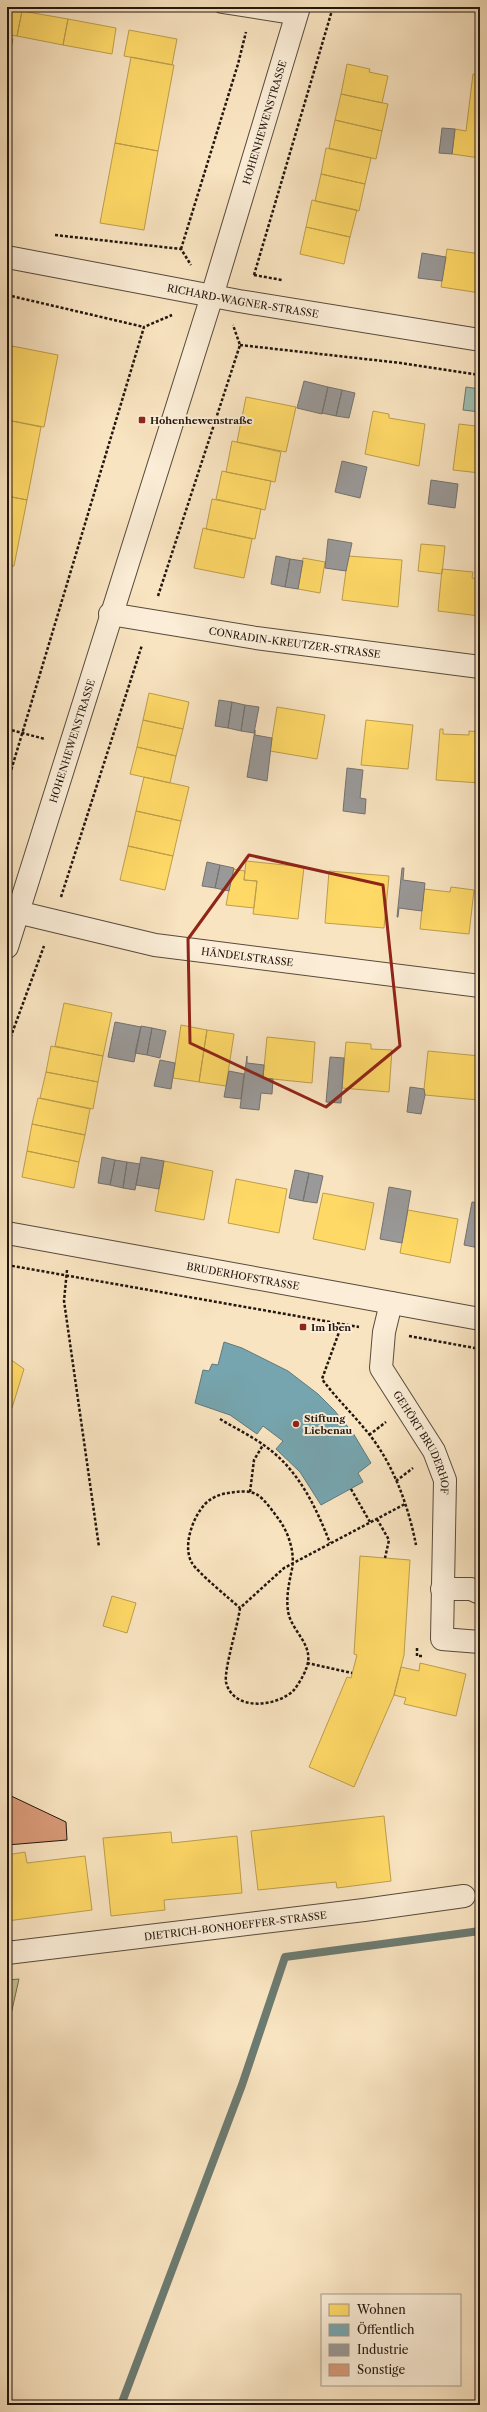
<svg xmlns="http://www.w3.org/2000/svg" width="487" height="2412" font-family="'Libre Caslon Text',serif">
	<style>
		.green { fill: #c5c28e; stroke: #746c4e }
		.water { fill: #9ebfb3; stroke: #6c7b71 }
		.homes { fill: #ffd966; stroke: #bd9e4c }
		.public { fill: #76a5af; stroke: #5d7a7f }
		.industry { fill: #999; stroke: #75726f }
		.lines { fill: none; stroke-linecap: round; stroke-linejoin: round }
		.stream { stroke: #6c7b71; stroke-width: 8 }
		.building { fill: #d99a78; stroke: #22160e }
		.lane-casing { stroke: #584a3b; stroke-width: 13 }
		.street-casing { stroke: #584a3b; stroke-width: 24 }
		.path { stroke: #22160e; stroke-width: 2.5; stroke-dasharray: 3 2; stroke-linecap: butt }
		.lane { stroke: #fbedd7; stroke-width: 11 }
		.street { stroke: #fbedd7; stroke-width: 22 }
		.marked { fill: none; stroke: #8f2418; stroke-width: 3; stroke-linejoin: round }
		.poi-dot { fill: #8f2418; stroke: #fbedd7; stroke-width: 1.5 }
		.labels { text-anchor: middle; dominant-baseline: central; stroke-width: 4; stroke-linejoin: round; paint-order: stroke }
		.street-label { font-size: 10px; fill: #22160e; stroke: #fbedd7 }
		.poi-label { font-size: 10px; font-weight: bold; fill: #22160e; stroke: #fbedd7; text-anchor: start }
	</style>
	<rect width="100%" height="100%" fill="#f9e4c1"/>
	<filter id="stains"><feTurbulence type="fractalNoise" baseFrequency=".005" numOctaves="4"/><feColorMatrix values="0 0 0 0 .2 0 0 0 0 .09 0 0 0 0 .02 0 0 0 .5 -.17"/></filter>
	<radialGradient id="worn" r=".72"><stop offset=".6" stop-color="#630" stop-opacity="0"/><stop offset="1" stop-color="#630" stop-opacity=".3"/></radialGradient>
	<path class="green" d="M19,1979L7,2032V1980Z"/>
	<path class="water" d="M466,387L480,389V412L463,410Z"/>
	<path class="homes" d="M7,8L22,11L17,36L7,35Z
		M22,11L68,19L63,45L17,36Z
		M68,19L116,28L112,54L63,45Z
		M129,30L177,39L172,65L124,56Z
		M7,38L13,39L7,68Z
		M131,57L174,65L158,151L115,143Z
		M347,64L370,69L369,72L388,76L382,103L341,94Z
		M473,74L480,75V158L452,154L455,129L466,131Z
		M341,94L388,104L382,131L335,120Z
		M335,120L382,131L376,159L329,148Z
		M115,143L158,151L144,230L100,223Z
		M326,148L371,158L365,184L321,174Z
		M321,174L365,184L359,211L315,201Z
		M312,200L357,210L350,237L306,227Z
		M306,227L350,237L344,264L300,254Z
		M447,249L480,254V293L441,287Z
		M12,346L58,355L44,427L7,420V370Z
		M246,397L296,407L286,452L237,442Z
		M373,411L389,414V418L425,424L419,466L365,454Z
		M7,420L41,427L27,500L7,496Z
		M459,424L476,426L475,432L480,433V473L453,470Z
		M232,441L281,452L275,482L226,472Z
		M222,471L271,481L265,510L216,499Z
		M7,496L27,500L14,566L7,565Z
		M212,499L261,509L255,539L206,529Z
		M203,528L252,539L244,578L194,568Z
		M421,544L445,546L442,574L418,571Z
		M348,556L402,560L398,607L342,600Z
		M303,558L325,562L320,593L298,589Z
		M7,565L12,566L7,592Z
		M442,569L473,572L472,578L480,579V616L438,611Z
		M149,693L189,702L183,729L143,720Z
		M277,707L325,715L317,759L270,751Z
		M143,720L183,729L176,756L137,747Z
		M366,720L413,725L408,769L361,765Z
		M440,729H443V734L469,735V731L480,732V783L436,780Z
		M137,747L176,756L170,783L130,774Z
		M144,777L189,787L181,821L136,811Z
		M136,811L181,821L173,856L128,846Z
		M128,846L173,856L165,890L120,880Z
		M246,861L304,867L298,919L253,914L257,881L244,880Z
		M233,869L245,871L244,880L257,881L254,908L226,905Z
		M329,871L389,876L384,928L325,923Z
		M451,887L474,890L469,934L420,929L424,889L450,892Z
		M64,1003L112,1013L103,1056L55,1046Z
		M181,1025L207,1030L199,1082L173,1078Z
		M207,1030L234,1034L226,1086L199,1082Z
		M267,1037L315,1042L312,1083L263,1078Z
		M346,1042L371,1044V1049L392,1050L389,1092L342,1088Z
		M51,1046L103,1056L98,1082L46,1072Z
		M428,1051L480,1056L478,1100L425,1095L424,1089Z
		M46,1072L98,1082L93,1109L40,1098Z
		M38,1098L90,1109L85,1135L32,1124Z
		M32,1124L85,1135L79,1162L27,1151Z
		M27,1151L79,1162L74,1188L22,1177Z
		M164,1161L213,1171L204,1220L155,1211Z
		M236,1179L287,1189L279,1233L228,1223Z
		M323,1193L374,1203L365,1250L313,1239Z
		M408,1210L458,1219L450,1263L400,1253Z
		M480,1246V1268L476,1267Z
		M7,1357L24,1369L12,1408L7,1410Z
		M360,1556L410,1560L404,1655L394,1695L354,1787L309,1767L347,1677L351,1678L357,1655L354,1654Z
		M112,1596L136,1603L127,1633L103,1626Z
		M420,1663L466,1674L456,1716L404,1704L406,1698L394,1695L401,1667L419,1671Z
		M384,1816L391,1881L337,1888L336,1882L258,1890L251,1831Z
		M171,1832L172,1843L237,1836L242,1893L164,1900L165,1910L111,1916L103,1838Z
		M25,1852L27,1863L85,1856L92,1910L7,1921V1855Z"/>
	<path class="public" d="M224,1342L242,1348L288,1371L318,1394L334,1410L353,1433L371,1463L358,1473L363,1482L321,1505L300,1472L276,1449L283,1441L263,1426L257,1434L230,1415L195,1403L203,1370L209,1371L212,1364L218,1365Z"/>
	<path class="industry" d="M442,128L455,129L452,154L439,153Z
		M422,253L446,257L442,281L418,278Z
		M304,381L328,387L322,414L297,408Z
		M328,387L342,390L336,416L322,413Z
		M342,390L355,393L349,418L336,416Z
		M342,461L367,467L360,498L335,492Z
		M431,480L458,484L455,508L428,504Z
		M328,539L352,543L346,571L325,568Z
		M276,556L290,559L285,587L271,584Z
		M290,559L303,561L298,589L285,587Z
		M219,700L232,702L228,728L215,726Z
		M232,702L245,705L241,731L228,728Z
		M245,705L259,707L254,733L241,731Z
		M255,730V735L272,738L267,781L247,777Z
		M347,768L363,770L360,798L366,799L365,814L343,811Z
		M207,862L220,865L215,888L202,886Z
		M220,865L234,868L229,891L215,888Z
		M402,868H404L403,880L425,883L422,911L399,908L398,917H397Z
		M115,1022L141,1027L134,1062L108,1057Z
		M141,1026L152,1028L147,1055L135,1053Z
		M152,1028L166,1031L160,1058L147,1055Z
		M247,1056V1063L264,1065L263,1078L273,1079L272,1094L261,1093L259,1110L240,1108Z
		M330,1057L344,1058L341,1103L326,1102Z
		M160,1060L175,1063L171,1089L154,1086Z
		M229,1071L244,1074L241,1099L224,1097Z
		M410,1087L424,1089L425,1095L421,1114L407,1112Z
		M102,1157L115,1160L110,1185L98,1183Z
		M141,1157L164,1161L159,1189L136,1185Z
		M115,1160L127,1162L123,1188L110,1185Z
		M127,1162L140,1164L135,1190L123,1188Z
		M295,1170L309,1173L303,1201L289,1198Z
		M309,1173L323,1176L317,1203L303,1201Z
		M389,1187L411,1191L402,1243L380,1239Z
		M472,1202L480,1203L479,1248L464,1245Z"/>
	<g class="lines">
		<path class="stream" d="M121,2405L242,2085L285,1957L480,1931"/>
	</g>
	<path class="building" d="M7,1794L66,1822L67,1840L7,1845Z"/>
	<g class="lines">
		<defs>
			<path id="lane" d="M220,7L296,19"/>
			<g id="street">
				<path id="s1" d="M7,257L239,301L480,340"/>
				<path id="s2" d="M110,614L256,638L480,667"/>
				<path id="s3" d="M17,912L155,945L480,986"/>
				<path id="s4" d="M7,947L212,296L299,7"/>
				<path id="s5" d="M7,1233L480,1319"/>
				<path id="s6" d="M391,1303L384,1332L381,1368L434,1451L445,1480L442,1639L480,1642"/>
				<path d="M442,1589H471L480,1593"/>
				<path id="s7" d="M7,1953L364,1910L464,1896"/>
			</g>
		</defs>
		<use href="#lane" class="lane-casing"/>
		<use href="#street" class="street-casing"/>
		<path class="path" d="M55,235L181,249L191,265
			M181,249L238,64L246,32
			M254,275L333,7
			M254,275L282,280
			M7,295L144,327
			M240,345L401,363L480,375
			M158,596L240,345L233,325
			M7,729L45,739
			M7,784L144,327L172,315
			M61,897L142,645
			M7,1047L44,946
			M7,1265L359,1327
			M67,1270L64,1301L99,1547
			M342,1324L322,1379C335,1397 350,1411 364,1428C392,1460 408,1504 416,1545
			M409,1336L480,1349
			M220,1419C238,1430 258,1439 274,1453C302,1477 317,1510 330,1543
			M369,1435L386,1422
			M396,1481L413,1468
			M351,1489L370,1522
			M250,1492L254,1460L263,1445
			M377,1519L389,1540L385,1558
			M240,1608C238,1625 224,1669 226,1682C233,1712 277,1707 294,1690C298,1685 304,1675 306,1669C316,1645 291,1632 288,1611C286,1597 289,1583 292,1569C295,1553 289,1534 280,1521C274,1513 265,1499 256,1494C250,1491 242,1491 236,1492C225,1493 214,1495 205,1504C193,1517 182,1546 192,1563C197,1572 230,1599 240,1608L284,1568L405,1504
			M417,1648V1656H424
			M307,1663L352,1673"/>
		<use href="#lane" class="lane"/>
		<use href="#street" class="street"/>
	</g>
	<path class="marked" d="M249,855L383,885L400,1046L326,1107L190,1043L188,939Z"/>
	<g class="poi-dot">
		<rect x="138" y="416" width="8" height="8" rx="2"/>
		<rect x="299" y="1323" width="8" height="8" rx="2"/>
		<circle cx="296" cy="1424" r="4"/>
	</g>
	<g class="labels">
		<g class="street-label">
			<text stroke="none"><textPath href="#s4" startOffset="864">HOHENHEWENSTRASSE</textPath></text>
			<text stroke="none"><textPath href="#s1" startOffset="240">RICHARD-WAGNER-STRASSE</textPath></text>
			<text stroke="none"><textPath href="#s2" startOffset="187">CONRADIN-KREUTZER-STRASSE</textPath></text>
			<text stroke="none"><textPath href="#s4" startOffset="216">HOHENHEWENSTRASSE</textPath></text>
			<text stroke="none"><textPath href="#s3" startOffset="235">HÄNDELSTRASSE</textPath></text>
			<text stroke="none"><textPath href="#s5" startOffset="240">BRUDERHOFSTRASSE</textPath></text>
			<text stroke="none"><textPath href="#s6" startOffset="152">GEHÖRT BRUDERHOF</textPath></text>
			<text stroke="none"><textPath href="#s7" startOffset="230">DIETRICH-BONHOEFFER-STRASSE</textPath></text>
		</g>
		<g class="poi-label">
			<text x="150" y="420">Hohenhewenstraße</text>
			<text x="311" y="1327">Im Iben</text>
			<text x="304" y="1418">Stiftung<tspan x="304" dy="12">Liebenau</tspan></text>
		</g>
	</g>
	<rect width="487" height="2412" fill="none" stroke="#f9e4c1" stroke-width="24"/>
	<rect x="8" y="8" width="471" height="2396" fill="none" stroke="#22160e" stroke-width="2"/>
	<rect x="12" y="12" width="463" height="2388" fill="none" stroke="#22160e"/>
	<rect x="321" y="2294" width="140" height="92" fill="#fbedd7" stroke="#a49787"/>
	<rect x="329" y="2304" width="20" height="12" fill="#ffd966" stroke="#a49787"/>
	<text x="357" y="2314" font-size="12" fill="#22160e">Wohnen</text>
	<rect x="329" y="2324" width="20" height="12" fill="#76a5af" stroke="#a49787"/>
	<text x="357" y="2334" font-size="12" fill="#22160e">Öffentlich</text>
	<rect x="329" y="2344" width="20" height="12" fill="#999999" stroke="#a49787"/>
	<text x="357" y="2354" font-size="12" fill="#22160e">Industrie</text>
	<rect x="329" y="2364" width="20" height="12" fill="#d99a78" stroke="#a49787"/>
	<text x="357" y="2374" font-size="12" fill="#22160e">Sonstige</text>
	<rect width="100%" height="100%" filter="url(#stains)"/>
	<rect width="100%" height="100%" fill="url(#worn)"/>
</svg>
